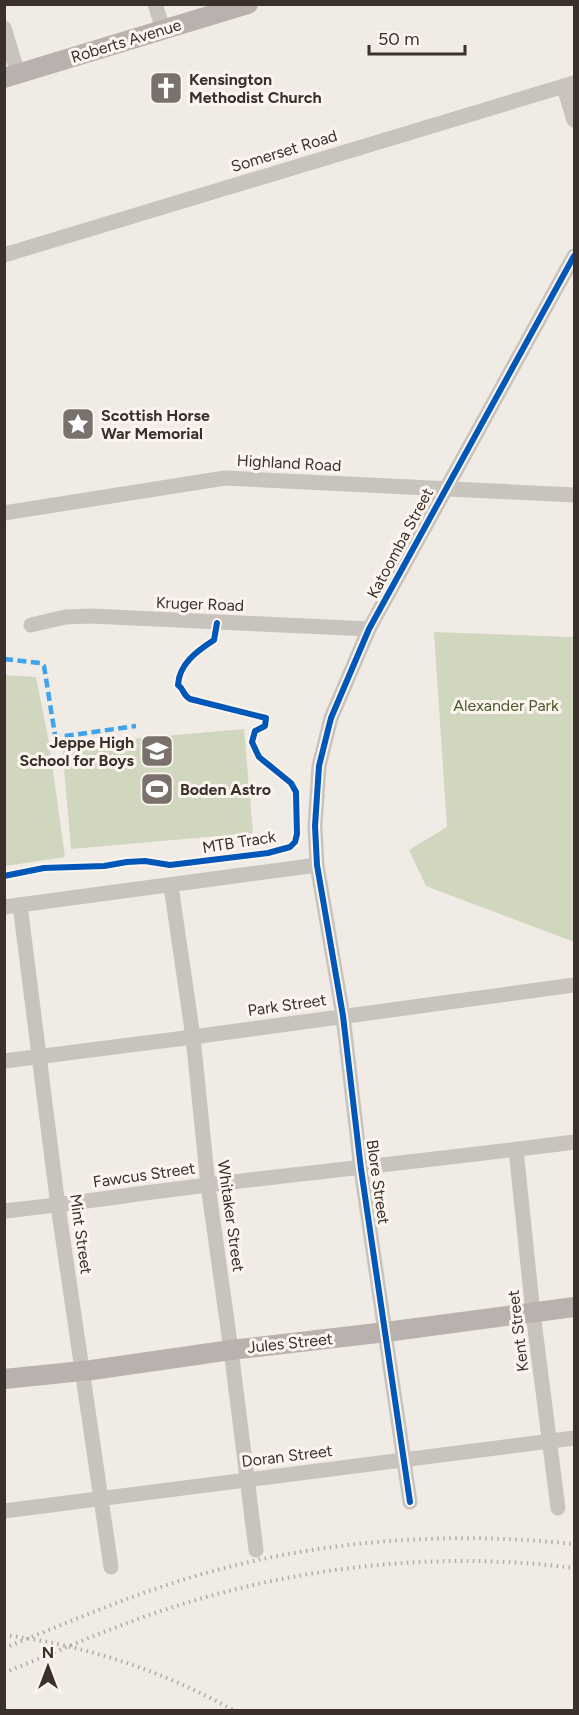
<svg xmlns="http://www.w3.org/2000/svg" width="579" height="1715" font-family="Figtree,sans-serif">
	<style>
		.green { fill: #d1d6bf }
		.lines { fill: none; stroke-linecap: round; stroke-linejoin: round }
		.minor { stroke: #c9c3be; stroke-width: 15 }
		.major { stroke: #b8b1ad; stroke-width: 20 }
		.rail { stroke: #b1aca8; stroke-width: 4; stroke-dasharray: 1.5 4.5; stroke-linecap: butt }
		.quiet { stroke: #3fa3eb; stroke-width: 4.5; stroke-dasharray: 9 4.5; stroke-linecap: butt }
		.cycleway-casing { stroke: #fbf5ee; stroke-width: 10 }
		.cycleway { stroke: #0057b8; stroke-width: 6 }
		.labels { text-anchor: middle; dominant-baseline: central; stroke-width: 6; stroke-linejoin: round; paint-order: stroke }
		.street-label { font-size: 16px; fill: #3b302b; stroke: #fbf5ee }
		.poi-label { font-size: 16px; font-weight: bold; fill: #3b302b; stroke: #fbf5ee; text-anchor: start }
		.park-label { font-size: 16px; fill: #4a5a2e; stroke: #fbf5ee }
	</style>
	<rect width="100%" height="100%" fill="#f0ebe5"/>
	<path class="green" d="M434,632L574,637V942L426,886L409,850L447,827Z
		M5,675L36,677L49,742L65,857L5,866Z
		M244,729L253,833L71,849L62,745Z"/>
	<g class="lines">
		<path class="minor" d="M155,4L163,29
			M4,28L18,74
			M564,87L574,120
			M4,255L574,83
			M4,513L225,478L574,495
			M31,625L65,617L91,616L369,629
			M171,886L193,1037L208,1185L231,1350L256,1550
			M20,905L58,1206L111,1567
			M4,907L317,865
			M4,1061L193,1037L574,985
			M516,1150L533,1313L558,1508
			M4,1211C73,1204 140,1193 208,1185C330,1170 453,1158 574,1142
			M410,1502L361,1169L343,1016L317,865L315,826L319,766L331,718L369,629L574,256
			M4,1511L574,1438"/>
		<path class="major" d="M4,78L248,4
			M4,1379L92,1370L231,1350L386,1332L574,1307"/>
		<path class="rail" d="M4,1635C85,1645 163,1671 233,1710
			M4,1648C62,1625 119,1600 179,1581C306,1541 442,1530 574,1544
			M4,1673C68,1647 130,1619 196,1600C318,1564 449,1552 574,1568"/>
		<path class="quiet" d="M4,659L40,663L44,666L55,735L58,737L136,726"/>
		<defs>
			<path id="cycleway" d="M4,876L44,868L104,866L127,862L145,861L170,865L268,853L290,847L295,842L297,834L296,792L291,783L259,757L252,742L255,731L265,726L266,718L190,699C183,696 184,689 178,685C179,664 197,651 214,640L217,623
				M410,1502L361,1169L343,1016L317,865L315,826L319,766L331,718L369,629L574,256"/>
		</defs>
		<use href="#cycleway" class="cycleway-casing"/>
		<use href="#cycleway" class="cycleway"/>
	</g>
	<defs>
		<symbol id="church-square" viewBox="-11 -11 22 22"><rect x="-9" y="-9" width="18" height="18" rx="4" fill="#7a716c" stroke="#fbf5ee"/><path d="M-1.2-6h2.4v3.5h3.3v2.4h-3.3V6h-2.4V-.1h-3.3v-2.4h3.3Z" fill="#fff"/></symbol>
		<symbol id="sight-square" viewBox="-11 -11 22 22"><rect x="-9" y="-9" width="18" height="18" rx="4" fill="#7a716c" stroke="#fbf5ee"/><path d="M0-6L1.8-2.2L6-1.7L2.9 1.2L3.7 5.4L0 3.3L-3.7 5.4L-2.9 1.2L-6-1.7L-1.8-2.2Z" fill="#fff"/></symbol>
		<symbol id="school-square" viewBox="-11 -11 22 22"><rect x="-9" y="-9" width="18" height="18" rx="4" fill="#7a716c" stroke="#fbf5ee"/><path d="M0-5L7-2L0 1L-7-2ZM-4 1L0 2.5L4 1V4Q0 6-4 4Z" fill="#fff"/></symbol>
		<symbol id="stadium-square" viewBox="-11 -11 22 22"><rect x="-9" y="-9" width="18" height="18" rx="4" fill="#7a716c" stroke="#fbf5ee"/><path d="M0-5a6.5 5 0 1 0 0 10a6.5 5 0 1 0 0-10ZM-3.5-1.8h7v3.6h-7Z" fill="#fff"/></symbol>
	</defs>
	<g fill-rule="evenodd">
		<use href="#church-square" x="147" y="69" width="38" height="38"/>
		<use href="#sight-square" x="59" y="405" width="38" height="38"/>
		<use href="#school-square" x="138" y="732" width="38" height="38"/>
		<use href="#stadium-square" x="138" y="770" width="38" height="38"/>
	</g>
	<g class="labels">
		<g class="street-label">
			<text transform="translate(126 41) rotate(-17)">Roberts Avenue</text>
			<text transform="translate(284 151) rotate(-17)">Somerset Road</text>
			<text transform="translate(289 463) rotate(3)">Highland Road</text>
			<text transform="translate(400 543) rotate(-62)">Katoomba Street</text>
			<text transform="translate(200 604) rotate(2)">Kruger Road</text>
			<text transform="translate(239 842) rotate(-9)">MTB Track</text>
			<text transform="translate(287 1005) rotate(-8)">Park Street</text>
			<text transform="translate(144 1175) rotate(-8)">Fawcus Street</text>
			<text transform="translate(378 1182) rotate(82)">Blore Street</text>
			<text transform="translate(231 1216) rotate(82)">Whitaker Street</text>
			<text transform="translate(81 1234) rotate(82)">Mint Street</text>
			<text transform="translate(518 1331) rotate(-97)">Kent Street</text>
			<text transform="translate(290 1343) rotate(-6)">Jules Street</text>
			<text transform="translate(287 1456) rotate(-7)">Doran Street</text>
		</g>
		<g class="poi-label">
			<text x="189" y="79">Kensington<tspan x="189" dy="18">Methodist Church</tspan></text>
			<text x="101" y="415">Scottish Horse<tspan x="101" dy="18">War Memorial</tspan></text>
			<text x="134" y="742" text-anchor="end">Jeppe High<tspan x="134" dy="18">School for Boys</tspan></text>
			<text x="180" y="789">Boden Astro</text>
		</g>
		<g class="park-label">
			<text x="506" y="705">Alexander Park</text>
		</g>
	</g>
	<rect width="579" height="1715" fill="none" stroke="#3b302b" stroke-width="12"/>
	<g transform="translate(48 1667)" stroke="#fbf5ee" stroke-width="4.5" paint-order="stroke">
	<path d="M0-4.5L10 22L0 15L-10 22Z" fill="#3b302b"/>
	<text y="-9" font-size="16" font-weight="bold" text-anchor="middle" fill="#3b302b">N</text>
	</g>
	<path d="M369 45v9h96v-9" fill="none" stroke="#3b302b" stroke-width="3"/>
	<text x="378" y="45" font-size="18" fill="#3b302b" stroke="#fbf5ee" stroke-width="4.5" paint-order="stroke">50 m</text>
</svg>
